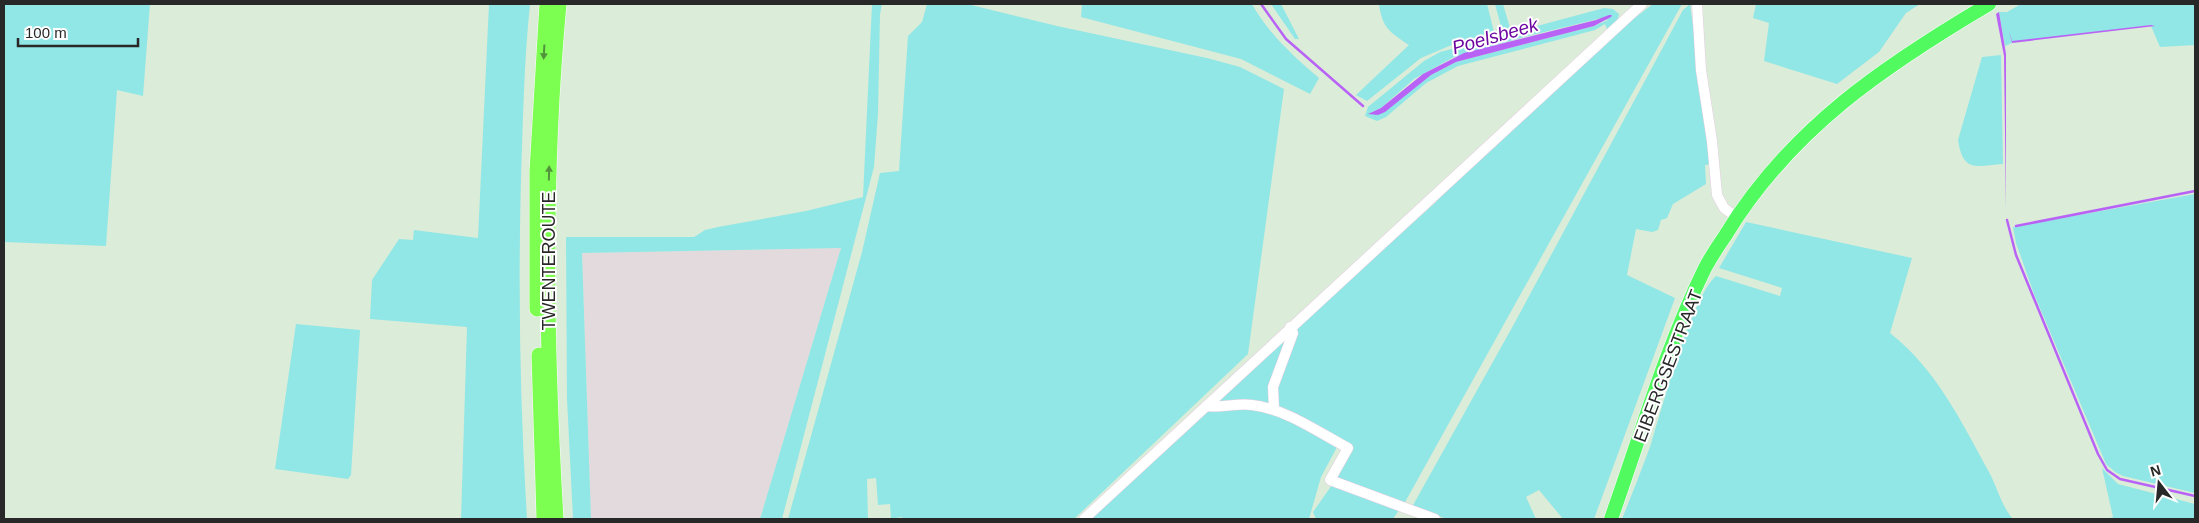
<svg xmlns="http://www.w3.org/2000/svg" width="2199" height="523" font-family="Arial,sans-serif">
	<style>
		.industrial { fill: #e3dade }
		.green { fill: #91e7e5; fill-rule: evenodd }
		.water { fill: #b963f6 }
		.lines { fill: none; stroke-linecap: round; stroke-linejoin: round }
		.stream { stroke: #b963f6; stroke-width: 2.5 }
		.minor-casing { stroke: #e3cee0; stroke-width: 11 }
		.major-casing { stroke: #fff; stroke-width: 15 }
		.highway-casing { stroke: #fff; stroke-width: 16 }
		.minor { stroke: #fff; stroke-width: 10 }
		.major { stroke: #50fa5f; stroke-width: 14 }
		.highway { stroke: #7cff50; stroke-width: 15 }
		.oneway { fill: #52943c }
		.labels { text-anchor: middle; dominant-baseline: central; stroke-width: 4; stroke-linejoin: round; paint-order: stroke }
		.street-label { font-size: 18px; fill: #282828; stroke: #fff }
		.water-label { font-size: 19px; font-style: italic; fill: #6c04a0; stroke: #fff }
	</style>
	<rect width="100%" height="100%" fill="#dbecd9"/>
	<path class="industrial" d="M841,248L760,519H591L582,253Z"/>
	<path class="green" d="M4,4H150L143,96L117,90L106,246L4,242Z
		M489,4H530C524,62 523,120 521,178C518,292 520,405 527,519H461L467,327L370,319L372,280L399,239L413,240L414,230L478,238Z
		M872,4H882L880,14L878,114L874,167L782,519H760L841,248L582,253L591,519H573L567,399L566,237H694L705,230L718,227L806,211L863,197Z
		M927,4H967L1057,26L1207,58L1240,67L1284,89L1248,354L1074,519H903L902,517L891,519L890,504L878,505L876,478L867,479L868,519H788L862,252L880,173L899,171L908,36L922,22Z
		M1082,4H1252C1268,33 1294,57 1319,78L1310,94L1241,59L1081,17Z
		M1271,4H1281L1299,39H1295Z
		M1379,4H1487L1494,32L1454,44L1421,58L1367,101L1356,95L1409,45C1390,32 1382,28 1379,4Z
		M1495,4H1503L1510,28L1502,30Z
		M1653,4H1682L1404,504L1334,478L1351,447L1278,409L1276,389L1293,330L1435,203L1455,181L1621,26L1636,17Z
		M1690,4L1712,164L1705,165L1706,184L1673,204L1667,218L1661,220L1658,230L1652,232L1636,229L1627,275L1675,298L1594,519H1563L1539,490L1526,497L1536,519H1447L1412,507L1514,324L1683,10Z
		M1756,4H1920L1906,13L1879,52L1837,84L1764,61L1769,23L1753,18Z
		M2021,4H2195V45L2160,47L2151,26L2154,25L2012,42L2010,36L2012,43L2005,46L1999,12H2007Z
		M1604,8L1613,9L1619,14L1618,19L1607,29L1605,24L1595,30L1458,66L1426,83L1386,117L1377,121L1365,116L1368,107L1424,61L1440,52ZM1602,18L1608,20L1594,26L1456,62L1431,75L1371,115L1372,112L1381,108L1414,79L1454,57L1524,37Z
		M2001,55L2003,164C1976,166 1963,173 1958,140L1982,57Z
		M2195,194V493L2123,476L2115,472L2106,464L2034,294L2016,243L2013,227Z
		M1746,222L1912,258L1890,333C1936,369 1961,421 1989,472C1997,487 2002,507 2013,519H1622C1632,494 1642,469 1651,444C1662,409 1692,296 1716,276L1780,296L1782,288L1719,268Z
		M296,324L360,330L351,475L348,479L275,469Z
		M1285,338C1286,361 1264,381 1269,407L1257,400L1215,404Z
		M1251,408L1270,411L1337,447L1321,477L1309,519H1090L1206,412Z
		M2102,468L2118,484L2195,504V519H2108L2113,517Z
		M1332,485L1399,510L1393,519H1316L1313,512Z"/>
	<path class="water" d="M1999,12L2006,54V210L2004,56L1996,14Z
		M1609,15H1612L1611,17L1594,26L1456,62L1431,75L1385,112L1378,115L1368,114L1381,108L1423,74L1464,53L1596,20Z
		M2151,25L2155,26L2012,43L2009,31L2012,41Z"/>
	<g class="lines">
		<path class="stream" d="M1261,4L1286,39L1363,106
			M2007,220L2016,255L2098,454L2107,470L2120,479L2195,496
			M2016,226L2195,191"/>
		<defs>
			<path id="minor" d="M1697,4L1701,70L1712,141L1717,195L1724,208L1736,217
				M1206,406C1221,408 1237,403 1252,405C1286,409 1318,432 1348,448L1330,480L1435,519
				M1274,409L1273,387L1293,333L1290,327
				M1084,519L1642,4"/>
			<path id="major" d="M1611,519C1640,437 1667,345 1705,268C1711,257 1718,246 1725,236C1790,129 1884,66 1989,4"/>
			<path id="highway" d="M537,309V171L547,4
				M539,355L544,519
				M556,519C546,347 543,175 559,4"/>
		</defs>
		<use href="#minor" class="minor-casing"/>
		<use href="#major" class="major-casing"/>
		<use href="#highway" class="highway-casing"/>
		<use href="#minor" class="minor"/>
		<use href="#major" class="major"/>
		<use href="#highway" class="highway"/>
	</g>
	<defs><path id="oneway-solid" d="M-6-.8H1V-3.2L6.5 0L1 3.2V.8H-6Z" transform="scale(1.25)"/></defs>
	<g class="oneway">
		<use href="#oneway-solid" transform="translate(544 52) rotate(93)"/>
		<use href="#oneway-solid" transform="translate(549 173) rotate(-89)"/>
	</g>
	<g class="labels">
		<g class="street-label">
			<text transform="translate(549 261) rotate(-90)">TWENTEROUTE</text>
			<text transform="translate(1668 366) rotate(-69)">EIBERGSESTRAAT</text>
		</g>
		<g class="water-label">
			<text transform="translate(1495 36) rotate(-16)">Poelsbeek</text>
		</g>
	</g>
	<rect width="2199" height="523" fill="none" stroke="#282828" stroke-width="10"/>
	<g transform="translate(2159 483) rotate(344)" stroke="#ffffff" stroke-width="4" paint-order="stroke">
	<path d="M0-4L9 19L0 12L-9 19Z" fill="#282828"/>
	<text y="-8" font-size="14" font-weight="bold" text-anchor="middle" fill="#282828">N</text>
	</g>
	<path d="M18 38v8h120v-8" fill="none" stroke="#282828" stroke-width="2.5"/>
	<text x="25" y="38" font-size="15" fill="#282828" stroke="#ffffff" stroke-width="4" paint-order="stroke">100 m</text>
</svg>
